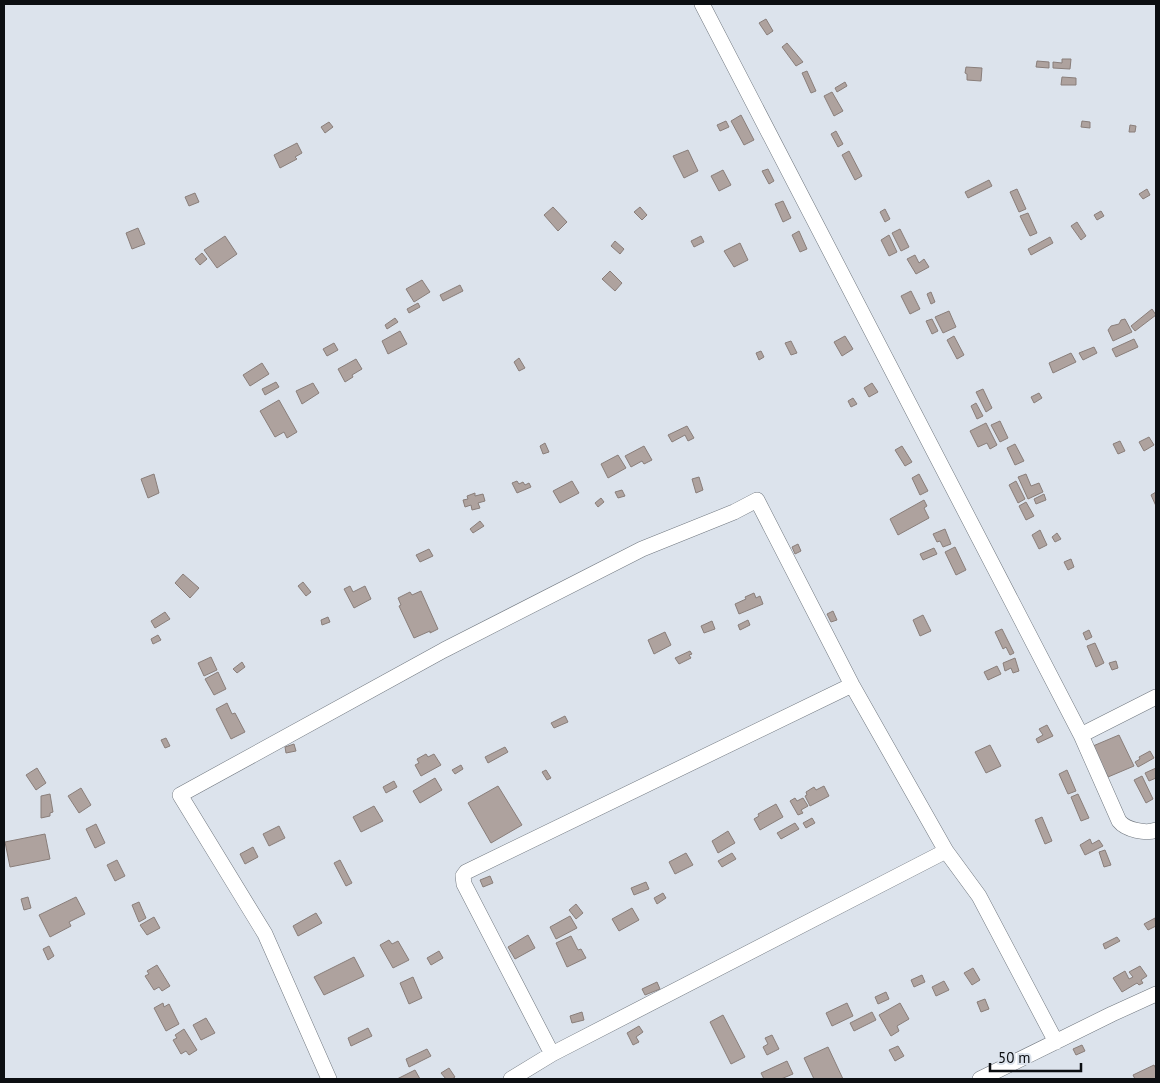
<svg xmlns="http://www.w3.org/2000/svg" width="1160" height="1083" font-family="'PT Sans',sans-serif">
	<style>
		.building { fill: #aea29e; stroke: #897e7a }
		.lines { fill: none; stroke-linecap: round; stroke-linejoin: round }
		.street-casing { stroke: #70777f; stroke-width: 16 }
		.street { stroke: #fff; stroke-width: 15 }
	</style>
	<rect width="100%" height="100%" fill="#dce3ec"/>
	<path class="building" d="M766,19L773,31L767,35L759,23Z
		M787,43L803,62L796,66L782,47Z
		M1062,59H1071L1070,69L1053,68V62L1062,63Z
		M1037,61L1049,62V68L1036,67Z
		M966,67L982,68L981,81L967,80V74L965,73Z
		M807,71L816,91L811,93L802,73Z
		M1062,77L1076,78V85H1061Z
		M845,82L847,86L837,92L835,88Z
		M832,92L843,111L834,116L824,96Z
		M741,115L754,140L744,145L731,121Z
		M726,121L729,127L720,131L717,125Z
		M1082,121L1090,122V128L1081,127Z
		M329,122L333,127L325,133L321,127Z
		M1130,125L1136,126L1135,132H1129Z
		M836,131L843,144L838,147L831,134Z
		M297,143L302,153L295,157L297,159L280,168L274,155Z
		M688,150L698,171L684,178L673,156Z
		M849,151L862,176L855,180L842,155Z
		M768,169L774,181L769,184L762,171Z
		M723,170L731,185L719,191L711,176Z
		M989,180L992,186L968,198L965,192Z
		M1017,189L1026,209L1019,212L1010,192Z
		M1147,189L1150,195L1143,199L1139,194Z
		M195,193L199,202L189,206L185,197Z
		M783,201L791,218L783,222L775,204Z
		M553,207L567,222L558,231L544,215Z
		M640,207L647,215L642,220L634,212Z
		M885,209L890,219L885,222L880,212Z
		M1101,211L1104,216L1097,220L1094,215Z
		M1028,213L1037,233L1030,236L1020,216Z
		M1077,222L1086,236L1081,240L1071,226Z
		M138,228L145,244L132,249L126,233Z
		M900,229L909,247L901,251L892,233Z
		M799,231L807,249L800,252L792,235Z
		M889,235L897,252L889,256L881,240Z
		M225,236L237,254L217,268L204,250Z
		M701,236L704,242L694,247L691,241Z
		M1050,237L1053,243L1031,255L1028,249Z
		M615,241L624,249L620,254L611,246Z
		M740,243L748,260L734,267L724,251Z
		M202,253L207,259L200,265L195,259Z
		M915,255L919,263L924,259L929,267L916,274L907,259Z
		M610,271L622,283L615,291L602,279Z
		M422,280L430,292L414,302L406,289Z
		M460,285L463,291L443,301L440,295Z
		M911,291L920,309L910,314L901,296Z
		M931,292L935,302L931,304L927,294Z
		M418,303L420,307L409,313L407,309Z
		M1152,309L1156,315L1135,331L1131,326Z
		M949,311L956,327L943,333L935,317Z
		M395,318L398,322L387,329L385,325Z
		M932,319L938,331L932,334L926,321Z
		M1125,319L1132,332L1113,341L1108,330L1111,326L1119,324L1121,320Z
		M400,331L407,344L388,354L382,341Z
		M845,336L853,349L842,356L834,342Z
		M954,336L964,355L957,359L947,340Z
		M1134,339L1138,347L1116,357L1112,349Z
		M791,341L797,353L791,355L785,343Z
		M334,343L338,350L327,356L323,349Z
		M1094,347L1097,353L1083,360L1079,353Z
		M761,351L764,357L759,360L756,353Z
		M1071,353L1076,362L1053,373L1049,363Z
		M519,358L525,368L519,371L514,362Z
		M356,359L362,369L352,375L353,377L345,382L338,369Z
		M262,363L269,374L250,386L243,375Z
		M276,382L279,387L265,395L262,389Z
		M313,383L319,393L302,404L296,391Z
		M872,383L878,392L869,397L864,388Z
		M983,389L992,408L986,412L976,392Z
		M1039,393L1042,398L1034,403L1031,397Z
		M853,398L857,404L851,407L848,401Z
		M279,400L297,432L287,438L284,432L275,437L260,411Z
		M976,403L983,416L977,419L971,406Z
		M1000,421L1008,438L1000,442L991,425Z
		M986,423L997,445L990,449L987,443L978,447L970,431Z
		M687,426L694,438L688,441L685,435L672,442L668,435Z
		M1149,437L1154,445L1144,451L1139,442Z
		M1120,441L1125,451L1118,454L1113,444Z
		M545,443L549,452L543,454L540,446Z
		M1015,444L1024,461L1015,465L1007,448Z
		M644,446L652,460L644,464L642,461L631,467L625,456Z
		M902,446L912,462L905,466L895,450Z
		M618,455L626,468L608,478L601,464Z
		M154,474L159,493L148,498L141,479Z
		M919,474L928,491L920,495L912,478Z
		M1026,474L1031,486L1039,483L1043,492L1028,499L1018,477Z
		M699,477L703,490L696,493L692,479Z
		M517,481L519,484L523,482L525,485L529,483L531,487L517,493L512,483Z
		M572,481L579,493L560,503L553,491Z
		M1016,481L1025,499L1018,503L1009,485Z
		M622,490L625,496L618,498L615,492Z
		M1156,492V506L1151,495Z
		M475,493V496L483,494L485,501L478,503L480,508L472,510L471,505L465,507L463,500L468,499L467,496Z
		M1044,494L1046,500L1036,504L1034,499Z
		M601,498L604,502L598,507L595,503Z
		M924,500L927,506L924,508L929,518L898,535L890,519Z
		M1026,502L1034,516L1026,520L1019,506Z
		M480,521L484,526L473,533L470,529Z
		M945,529L951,544L943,547L940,541L937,542L933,534Z
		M1040,530L1047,545L1039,549L1032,535Z
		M1057,533L1061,539L1055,542L1052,537Z
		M798,544L801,551L795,554L792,547Z
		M955,547L966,570L956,575L945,552Z
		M934,548L937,554L923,560L920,554Z
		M429,549L433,556L420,562L416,555Z
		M1071,559L1074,567L1068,570L1064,562Z
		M183,574L199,588L190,598L175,583Z
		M303,582L311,592L306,596L298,586Z
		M350,586L353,592L365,586L371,599L354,608L344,589Z
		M421,591L438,629L430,633V631L414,638L399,606L401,605L398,598L410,592L412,595Z
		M754,593L756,598L760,596L763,604L739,614L735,604L746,599L745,597Z
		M833,611L837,620L831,622L827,614Z
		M165,612L170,619L155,628L151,621Z
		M923,615L931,631L920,636L913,620Z
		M328,617L330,622L322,625L321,620Z
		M748,620L750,625L740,630L738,625Z
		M712,621L715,629L704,633L701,626Z
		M1002,629L1014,653L1010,655L1006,647L1003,649L995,632Z
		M1089,630L1092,637L1086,640L1083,633Z
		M665,632L671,645L654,654L648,640Z
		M158,635L161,640L153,644L151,639Z
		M1095,643L1104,663L1096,667L1087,646Z
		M690,651L692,654L689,655L691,658L679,664L675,658Z
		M211,657L217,670L204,676L198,663Z
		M1015,658L1019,671L1013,673L1011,668L1005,671L1003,663Z
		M1116,661L1118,668L1112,670L1109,663Z
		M242,662L245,667L237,673L233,669Z
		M997,666L1001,674L988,680L984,672Z
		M218,672L226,689L214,695L205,679Z
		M227,703L232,714L235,713L245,732L231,739L216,709Z
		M565,716L568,722L554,728L551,723Z
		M1047,725L1053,736L1038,743L1036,739L1043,735L1039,729Z
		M1119,735L1134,766L1108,777L1093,746Z
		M166,738L170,746L165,748L161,740Z
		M294,744L296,751L286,753L285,747Z
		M990,745L1001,766L986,773L975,752Z
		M505,747L508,752L488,763L485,757Z
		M1150,751L1154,758L1138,767L1135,762L1140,759L1139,757Z
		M426,754L428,757L434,754L441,765L421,776L415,765L419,763L417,759Z
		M461,765L463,769L455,774L452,770Z
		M37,768L46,783L36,790L26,775Z
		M1156,768V778L1149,781L1145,773Z
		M546,770L551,778L547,780L542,772Z
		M1067,770L1076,791L1068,794L1059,774Z
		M1142,776L1153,799L1146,803L1134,780Z
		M435,778L442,790L420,803L413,791Z
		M394,781L397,787L386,793L383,787Z
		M498,786L522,825L491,843L468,803Z
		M824,786L829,796L810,806L805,796L807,795L806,792L814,787L816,790Z
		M81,788L91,805L79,813L68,796Z
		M50,794L53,812L50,813V816L41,818V796Z
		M1078,794L1089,818L1081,821L1071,797Z
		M795,798L797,801L803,798L808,806L801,810L803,813L798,815L790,801Z
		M776,804L783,817L760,830L754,819L759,816L758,814Z
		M374,806L383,821L361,832L353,817Z
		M1042,817L1052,841L1045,844L1035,820Z
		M812,818L815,823L806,828L803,823Z
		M795,823L799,829L781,839L777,833Z
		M96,824L105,843L95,848L86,829Z
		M279,826L285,838L269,846L263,834Z
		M728,831L735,843L718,853L712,841Z
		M45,834L50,859L10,867L5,842Z
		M1090,839L1092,844L1099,840L1103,846L1085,855L1080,845Z
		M253,847L258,857L245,864L240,854Z
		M1105,850L1111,865L1104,867L1099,852Z
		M686,853L693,865L675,874L669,862Z
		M732,853L736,859L722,867L718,861Z
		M117,860L125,876L115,881L107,865Z
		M340,860L352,883L346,886L334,863Z
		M490,876L493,883L483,887L480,880Z
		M646,882L649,889L634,895L631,888Z
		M663,893L666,898L657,904L654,898Z
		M28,897L31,908L24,910L21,899Z
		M76,897L85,914L69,922L71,926L50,937L39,915Z
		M139,902L146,918L139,922L132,905Z
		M576,904L583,913L576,919L569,910Z
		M632,908L639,920L619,931L612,919Z
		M316,913L322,923L298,936L293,926Z
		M570,916L577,928L556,939L550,927Z
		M154,917L160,928L147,935L140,925Z
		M1155,918L1156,926L1148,930L1144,924Z
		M528,935L535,948L515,959L508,947Z
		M571,936L578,950L581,949L586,958L567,967L556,943Z
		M1117,937L1120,941L1105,949L1103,944Z
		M389,940L392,944L398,941L409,960L393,968L380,945Z
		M49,946L54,956L48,960L43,949Z
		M439,951L443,958L431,965L427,958Z
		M354,957L364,976L324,995L314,977Z
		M157,965L170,986L162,991L159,987L154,990L145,976L149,974L147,971Z
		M1140,966L1147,976L1141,980L1143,983L1139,985L1137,983L1122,992L1113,978L1125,971L1129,979L1133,977L1129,972Z
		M973,968L980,980L972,985L964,973Z
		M922,975L925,982L914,987L911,980Z
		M413,977L422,998L409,1004L400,983Z
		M944,981L949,990L936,996L932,987Z
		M657,982L660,989L645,995L642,989Z
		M886,992L889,999L878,1004L875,997Z
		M985,999L989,1009L981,1012L977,1002Z
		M163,1003L164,1007L169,1004L179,1024L166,1031L154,1008Z
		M847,1003L853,1016L832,1026L826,1013Z
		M900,1003L909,1019L897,1026L899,1031L891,1036L879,1015Z
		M582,1012L584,1020L572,1023L570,1016Z
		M872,1012L876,1020L854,1031L850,1023Z
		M723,1015L745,1057L731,1064L710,1022Z
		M206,1018L215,1033L201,1040L193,1025Z
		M639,1026L643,1032L636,1037L639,1042L633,1045L627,1033Z
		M368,1028L372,1036L351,1046L348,1038Z
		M184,1029L197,1050L189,1055L186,1051L181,1054L173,1040L177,1038L175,1035Z
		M772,1035L779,1049L767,1055L763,1047L768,1044L765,1038Z
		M1082,1045L1085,1051L1076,1055L1073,1049Z
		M898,1046L904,1056L895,1061L889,1050Z
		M828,1047L843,1079H814L804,1058Z
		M427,1049L431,1056L409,1067L406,1059Z
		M787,1061L793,1074L781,1079H764L761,1073Z
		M1154,1065L1156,1069V1079H1135L1133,1075Z
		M449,1068L455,1077L452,1079H446L441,1073Z
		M415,1070L420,1079H397Z"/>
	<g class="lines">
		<defs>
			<path id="street" d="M702,4L1081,735L1119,821C1126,830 1146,834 1156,830
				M1081,735L1156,697
				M946,851L979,896L1056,1042
				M552,1054L464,884L463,876L466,872L852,685
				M329,1079L265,934L180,795L444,650L642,549L734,512L757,500L852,685L946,851L552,1054L511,1079
				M980,1079L1112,1014L1156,994"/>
		</defs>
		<use href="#street" class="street-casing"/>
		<use href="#street" class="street"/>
	</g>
	<rect width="1160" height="1083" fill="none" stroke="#0c0f12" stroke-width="10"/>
	<path d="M990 1063v8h91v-8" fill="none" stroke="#0c0f12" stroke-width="2.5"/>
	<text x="998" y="1063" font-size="15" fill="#0c0f12" stroke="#dce3ec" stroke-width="4" paint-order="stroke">50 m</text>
</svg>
